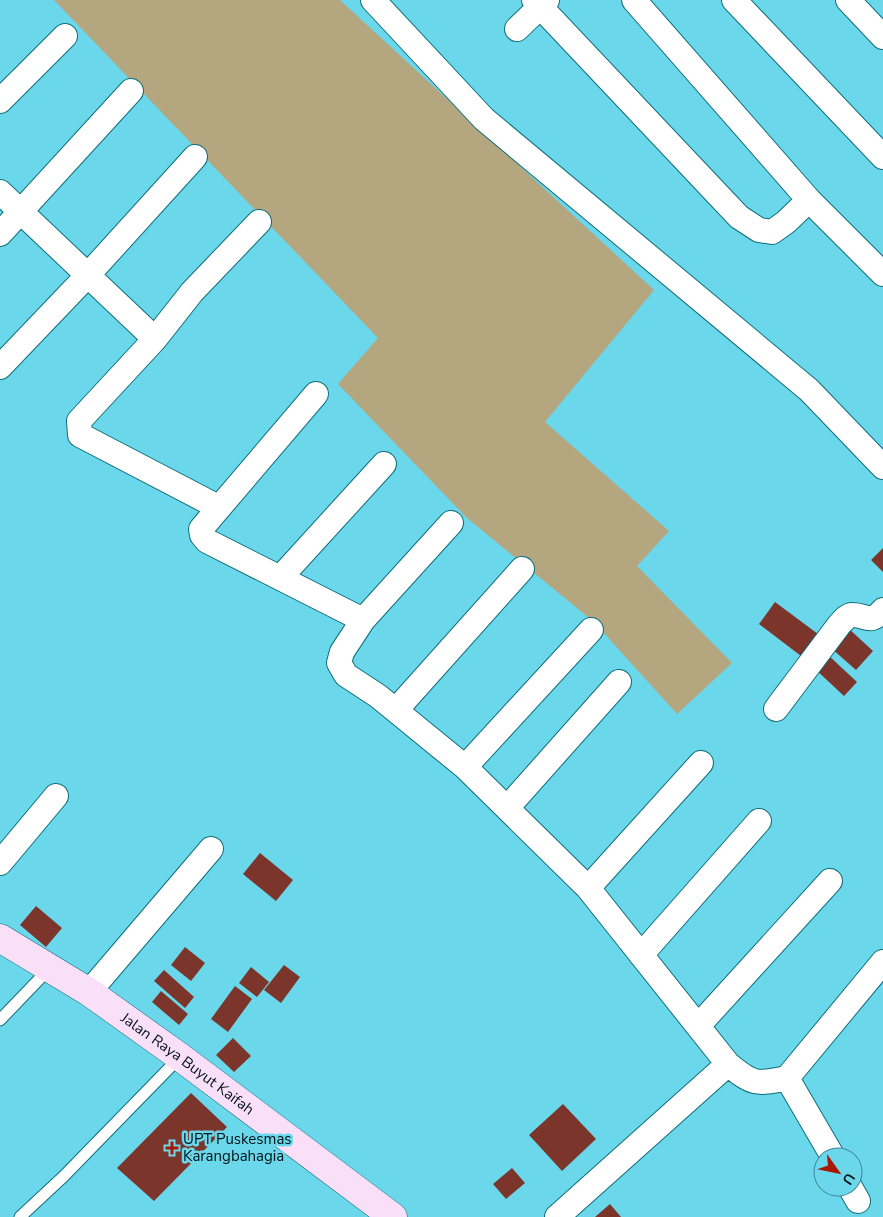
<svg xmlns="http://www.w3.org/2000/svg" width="883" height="1217" font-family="'Nunito Sans',sans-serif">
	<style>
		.green { fill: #b4a67f }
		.building { fill: #7c352a }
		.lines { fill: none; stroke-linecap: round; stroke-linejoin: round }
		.lane-casing { stroke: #0f6e7c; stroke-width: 13 }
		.street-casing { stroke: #0f6e7c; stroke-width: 26 }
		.secondary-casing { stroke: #0f6e7c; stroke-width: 29 }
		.lane { stroke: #fff; stroke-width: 11 }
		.street { stroke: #fff; stroke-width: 24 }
		.secondary { stroke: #fadff8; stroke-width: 28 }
		.poi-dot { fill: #a91807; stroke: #6bd7ea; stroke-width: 2 }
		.labels { text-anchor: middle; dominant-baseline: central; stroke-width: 5; stroke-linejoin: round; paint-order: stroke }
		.street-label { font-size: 15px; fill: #001317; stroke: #6bd7ea }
		.poi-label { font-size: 15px; fill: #001317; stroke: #6bd7ea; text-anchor: start }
	</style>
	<rect width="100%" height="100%" fill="#6bd7ea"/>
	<path class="green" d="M54,0H340L654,290L545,422L669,531L637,566L732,663L677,714L594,622L467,518L338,384L378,338Z"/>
	<path class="building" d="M883,548V572L871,560Z
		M775,602L822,637L805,659L759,624Z
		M848,628L873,651L856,670L831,648Z
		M827,654L857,682L844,696L814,668Z
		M260,853L293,880L276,901L243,874Z
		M36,906L62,928L46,947L20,925Z
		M185,947L205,963L191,981L171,965Z
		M284,965L300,977L281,1003L264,990Z
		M251,967L269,982L257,997L239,983Z
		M164,970L194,997L185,1008L154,981Z
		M235,986L252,999L228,1032L211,1019Z
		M161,991L188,1014L179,1025L152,1002Z
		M233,1038L251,1056L234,1072L216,1055Z
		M191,1093L227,1127L154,1201L117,1168Z
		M563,1104L596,1139L562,1171L529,1135Z
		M512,1168L525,1183L506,1199L493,1184Z
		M610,1204L621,1217H595Z"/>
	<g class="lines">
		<defs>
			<path id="lane" d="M0,1020L49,969
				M20,1217L64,1176L180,1057"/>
			<path id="street" d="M373,0L484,119L809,390L883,467
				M534,0L739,217L759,230L772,232L786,222L809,200
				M634,0L809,200L883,274
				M734,0L883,157
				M848,0L883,37
				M517,29L547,0
				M0,101L65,36
				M0,192L155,339
				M0,234L131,91
				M0,367L87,276L195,157
				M316,394L201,529L202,535L207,541L363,620L342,652L339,663L346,675L378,696L465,767L588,888L728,1064C752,1084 756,1085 787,1078L833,1157
				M218,507L80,435L79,421L155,339L192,292L259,222
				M280,578L384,464
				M363,620L451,523
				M776,709L839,625C842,622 847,615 852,615C867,615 870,625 883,610
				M396,710L522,569
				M465,767L591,630
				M507,808L619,682
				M0,863L56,796
				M588,888L701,763
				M641,955L759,821
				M89,992L211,849
				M698,1026L830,881
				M787,1078L883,962
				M850,1187L858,1201
				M557,1217L728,1064"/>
			<g id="secondary">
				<path id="s1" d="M0,938L89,992L180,1057L393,1217"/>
			</g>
		</defs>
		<use href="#lane" class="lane-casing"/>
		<use href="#street" class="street-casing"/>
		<use href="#secondary" class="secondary-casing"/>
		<use href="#lane" class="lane"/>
		<use href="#street" class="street"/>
		<use href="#secondary" class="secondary"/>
	</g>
	<path class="poi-dot" d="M169.5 1140.5h5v5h5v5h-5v5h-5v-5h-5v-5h5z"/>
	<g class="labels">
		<g class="street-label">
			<text stroke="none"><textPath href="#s1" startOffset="226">Jalan Raya Buyut Kaifah</textPath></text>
		</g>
		<g class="poi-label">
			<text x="183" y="1139">UPT Puskesmas<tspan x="183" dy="17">Karangbahagia</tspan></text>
		</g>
	</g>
	<g transform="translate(838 1172) rotate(123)"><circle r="24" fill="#6bd7ea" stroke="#408996"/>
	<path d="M0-4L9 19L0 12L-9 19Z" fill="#a91807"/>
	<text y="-8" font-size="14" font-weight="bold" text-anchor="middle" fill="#001317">U</text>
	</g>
</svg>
